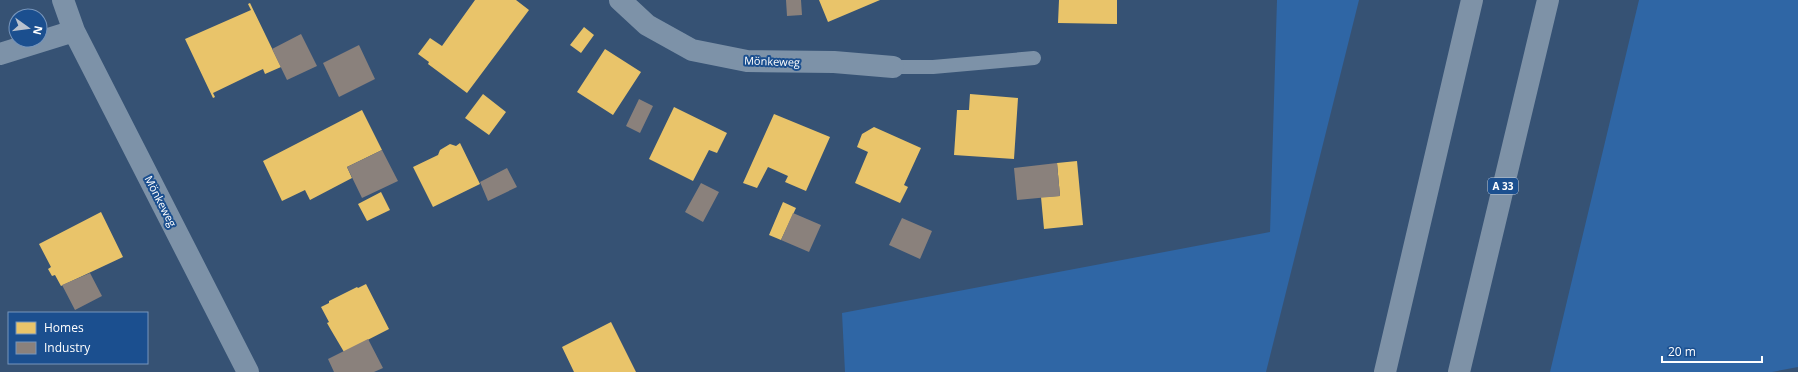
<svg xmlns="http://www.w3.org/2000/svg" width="1798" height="372" font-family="'Open Sans',sans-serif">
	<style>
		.green { fill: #2f66a5 }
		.homes { fill: #e9c46a }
		.industry { fill: #8a817c }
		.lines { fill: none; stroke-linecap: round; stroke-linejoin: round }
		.service { stroke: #7d92a8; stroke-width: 14 }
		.minor { stroke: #7d92a8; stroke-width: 22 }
		.motorway { stroke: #7e92a7; stroke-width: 22 }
		.labels { text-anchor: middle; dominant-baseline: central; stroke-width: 4; stroke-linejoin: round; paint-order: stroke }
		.shield { fill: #1b4f8f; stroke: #bbcadd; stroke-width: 1 }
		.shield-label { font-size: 10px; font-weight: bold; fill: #fff }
		.street-label { font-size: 11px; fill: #fff; stroke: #1b4f8f }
	</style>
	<rect width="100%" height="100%" fill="#365274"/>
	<path class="green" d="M1277,0H1359L1266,372H845L842,313L1270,232Z
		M1639,0H1798V367L1772,372H1550Z"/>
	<path class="homes" d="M475,0H516L529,10L467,93L428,64L429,62L418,54L430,38L442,46Z
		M819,0H880L828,22Z
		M1059,0H1117V24L1058,23Z
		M250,3L281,67L265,74L263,69L213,93L215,97L213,98L185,39L251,10L248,4Z
		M584,27L594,35L581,53L570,45Z
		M605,49L641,72L613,115L577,92Z
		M483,94L506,112L489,135L465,118Z
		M970,94L1018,98L1014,159L954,155L957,110H969Z
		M674,107L727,133L717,153L709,150L693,181L649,159Z
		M362,110L382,150L347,167L352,178L310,200L305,190L282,201L263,161Z
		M774,114L830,137L806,191L785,182L788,176L768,167L757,188L743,183Z
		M874,127L921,148L904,185L908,187L900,203L855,183L868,152L857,147L862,134Z
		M460,143L480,184L433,207L413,167L438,155L440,150L450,144L456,146Z
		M1077,161L1083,225L1044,229L1041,197L1060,196L1057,163Z
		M381,192L390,210L367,221L358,204Z
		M783,202L796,208L781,240L769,235Z
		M101,212L123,257L61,286L55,275L52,276L48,269L51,267L39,244Z
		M366,284L389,329L344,352L331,330L327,323L329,322L321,307L329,303V301L357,287L358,288Z
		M611,322L636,372H574L562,347Z"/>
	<path class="industry" d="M786,0H801L802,15L787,16Z
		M301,34L317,66L287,80L272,49Z
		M359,45L375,79L339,97L323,63Z
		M639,99L653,106L640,133L626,126Z
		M382,150L398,181L362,198L347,167Z
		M1057,163L1060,196L1017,200L1014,168Z
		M507,168L517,187L488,201L480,182Z
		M701,183L719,192L703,222L685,212Z
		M793,213L821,225L809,252L781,240Z
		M902,218L932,231L920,259L889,245Z
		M90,273L102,296L75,310L62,285Z
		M368,339L383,368L374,372H334L328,359Z"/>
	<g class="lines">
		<path class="service" d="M893,67H933L1034,58"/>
		<path class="minor" d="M63,0L74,31L248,372
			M620,0L647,25L692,50L747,61L834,62L893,67
			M0,54L74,31"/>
		<path class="motorway" d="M1385,372L1472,0
			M1459,372L1548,0"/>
	</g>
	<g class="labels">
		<rect class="shield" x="1488" y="178" width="30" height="16" rx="3"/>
		<g class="shield-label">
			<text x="1503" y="186">A 33</text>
		</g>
		<g class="street-label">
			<text transform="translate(772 61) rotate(2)">Mönkeweg</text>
			<text transform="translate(161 201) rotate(63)">Mönkeweg</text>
		</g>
	</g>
	<rect x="8" y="312" width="140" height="52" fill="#1b4f8f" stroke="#7695bc"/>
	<rect x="16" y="322" width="20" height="12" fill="#e9c46a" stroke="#7695bc"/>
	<text x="44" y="332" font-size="12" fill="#ffffff">Homes</text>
	<rect x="16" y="342" width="20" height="12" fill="#8a817c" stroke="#7695bc"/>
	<text x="44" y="352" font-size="12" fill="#ffffff">Industry</text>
	<g transform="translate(28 28) rotate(104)"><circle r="19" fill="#1b4f8f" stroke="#7695bc"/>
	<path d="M0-3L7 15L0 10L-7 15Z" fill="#b9c2ce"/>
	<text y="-6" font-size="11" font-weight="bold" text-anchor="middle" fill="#ffffff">N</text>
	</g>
	<path d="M1662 356v6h100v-6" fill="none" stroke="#ffffff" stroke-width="2"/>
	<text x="1668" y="356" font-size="12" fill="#ffffff" stroke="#1b4f8f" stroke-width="3" paint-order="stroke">20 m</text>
</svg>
